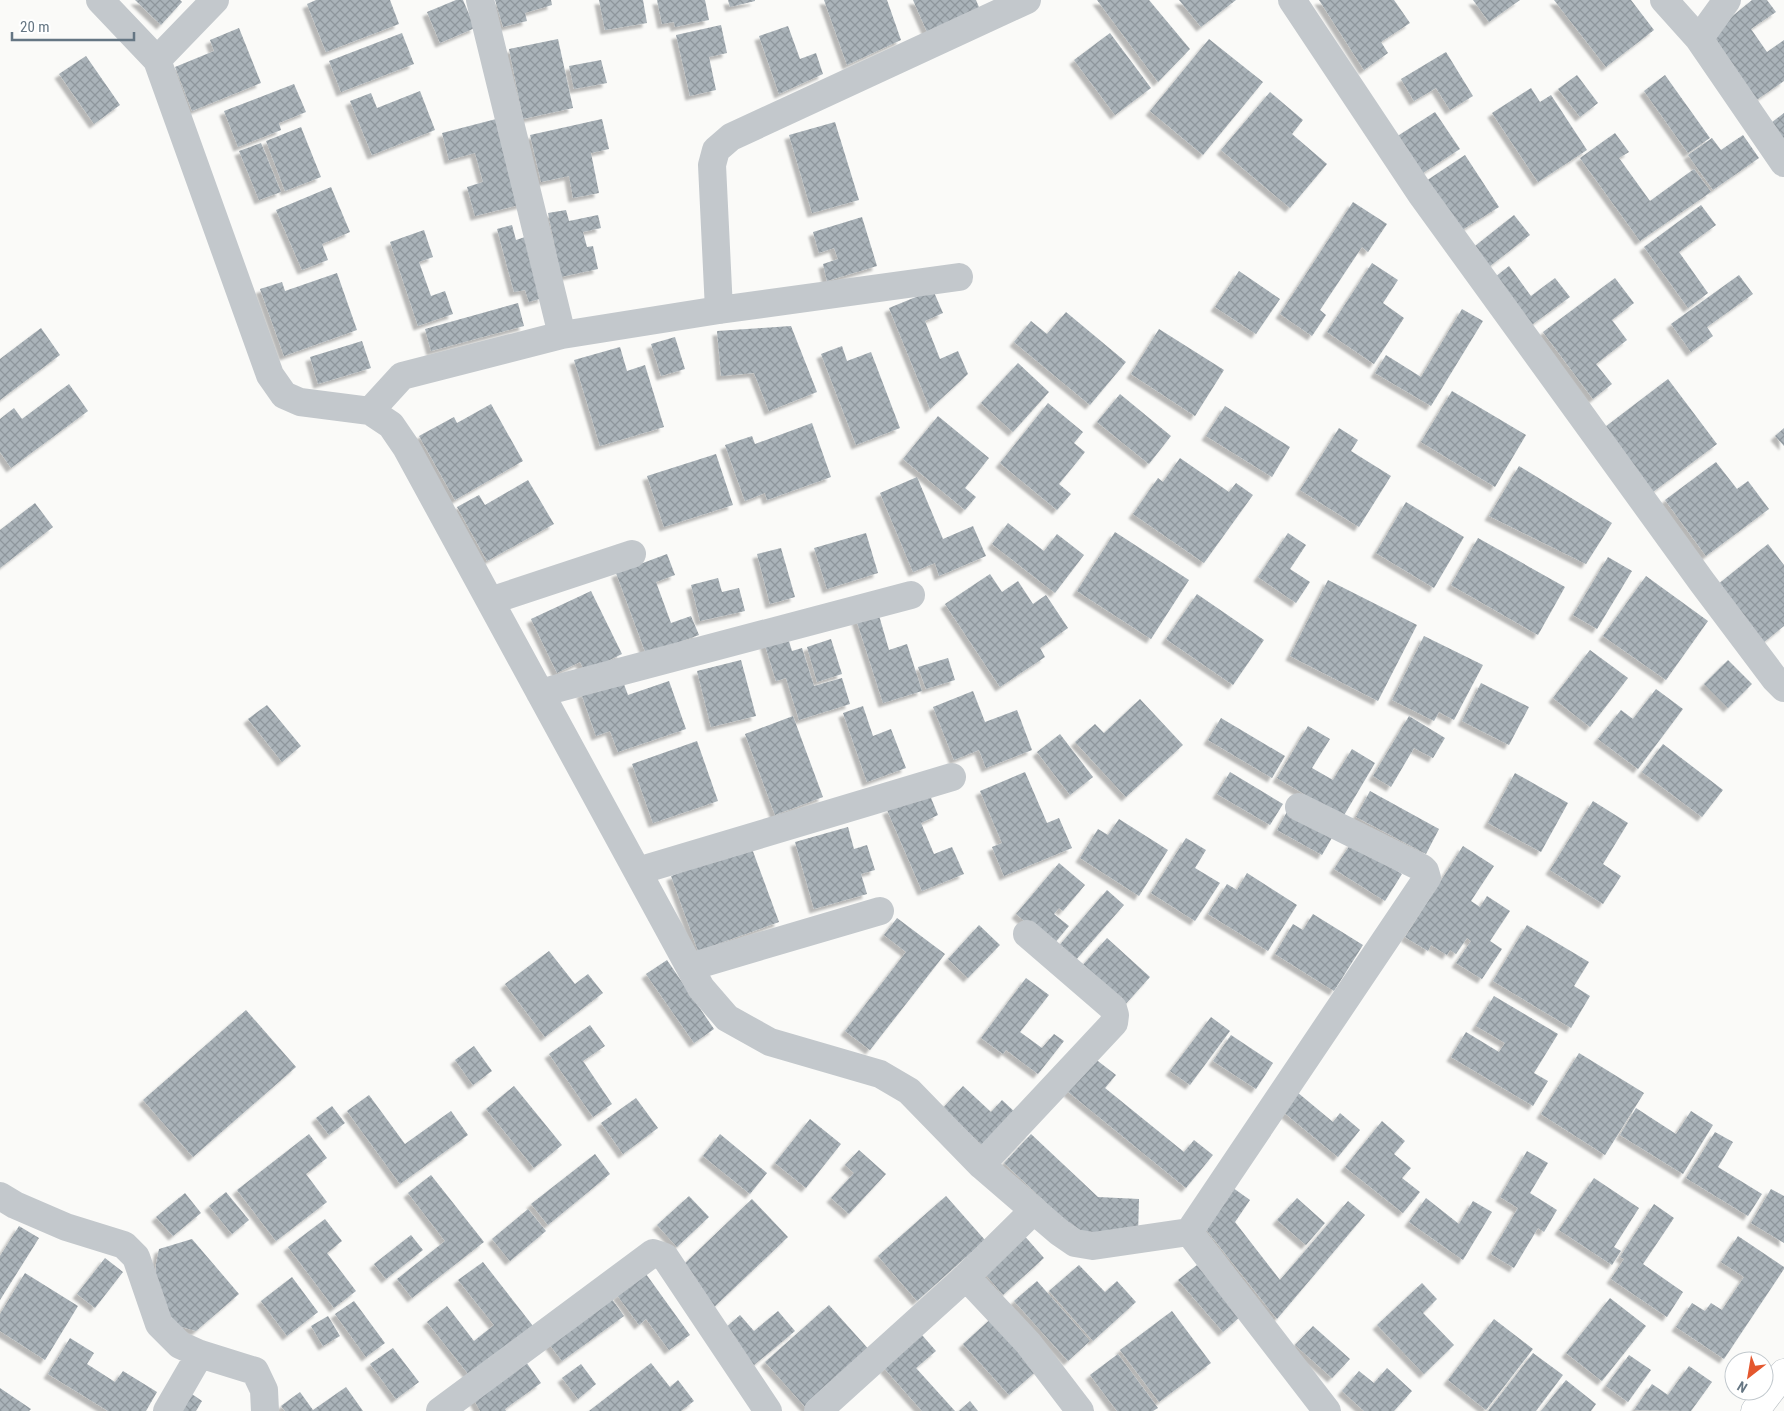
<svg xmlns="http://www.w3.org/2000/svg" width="1784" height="1411" font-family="'Roboto Condensed',sans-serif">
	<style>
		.building { fill: url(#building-cross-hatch); filter: url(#shadow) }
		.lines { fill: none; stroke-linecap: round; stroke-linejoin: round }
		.secondary-casing { stroke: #b3babf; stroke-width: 29 }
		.street { stroke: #c3c8cc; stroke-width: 28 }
		.secondary { stroke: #fff; stroke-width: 28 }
	</style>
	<defs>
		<pattern id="building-cross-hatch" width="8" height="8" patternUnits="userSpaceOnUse" patternTransform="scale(1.25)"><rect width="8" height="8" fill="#aab3b9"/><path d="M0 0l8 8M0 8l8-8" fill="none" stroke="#8e969c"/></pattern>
		<filter id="shadow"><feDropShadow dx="-4.5" dy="4.5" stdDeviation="1" flood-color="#0004"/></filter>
	</defs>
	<rect width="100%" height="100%" fill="#fafaf8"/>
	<path class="building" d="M135,0H180L182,2L161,25Z
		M316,0H390L399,24L326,52L307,4Z
		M456,0H463L475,28L440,43L427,12Z
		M495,0H551L552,5L525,13L527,21L503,27Z
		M599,0H643L647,23L605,30Z
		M657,0H705L709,20L675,27L674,22L662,24Z
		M728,0H755V1L730,7Z
		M824,0H887L901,40L847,65Z
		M913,0H976L981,12L928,34Z
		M1097,0H1149L1190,49L1158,82Z
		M1179,0H1236L1201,27Z
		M1319,0H1394L1410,23L1381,42L1388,53L1364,70Z
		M1473,0H1520L1489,22Z
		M1554,0H1631L1654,30L1606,67Z
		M1752,0H1767L1776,12L1751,29L1767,52L1784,40V81L1755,101L1712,33Z
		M721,25L727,53L709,57L716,90L690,96L676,35Z
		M788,26L800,59L816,53L823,74L779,94L759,36Z
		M239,28L261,83L192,111L175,67L214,51L210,40Z
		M402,33L414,64L341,92L329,61Z
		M1110,33L1151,88L1115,115L1074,60Z
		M558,39L573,108L523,119L509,49Z
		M1209,39L1263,82L1203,155L1150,111Z
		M1446,52L1473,96L1450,110L1436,88L1414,101L1401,79Z
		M86,56L120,105L94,124L59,74Z
		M601,60L607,83L574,89L569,66Z
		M1577,75L1598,103L1580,117L1558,89Z
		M1665,75L1710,138L1688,153L1644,91Z
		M294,84L306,112L279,123L281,130L238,147L224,111Z
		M1531,88L1540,102L1551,95L1587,150L1538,182L1492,113Z
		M420,91L435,130L372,155L350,101L371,93L377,108Z
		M1270,92L1303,120L1292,134L1327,164L1290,208L1221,150Z
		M1435,112L1460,149L1420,175L1396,137Z
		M1784,113V149L1767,126Z
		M500,118L523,204L475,216L467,187L483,182L475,153L449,160L442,133Z
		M602,119L609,149L591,153L599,193L573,198L569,176L541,182L530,135Z
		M835,122L859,200L812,213L789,135Z
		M301,127L321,177L285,191L266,141Z
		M1615,133L1629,152L1619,158L1650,201L1694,169L1711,192L1640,241L1580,158Z
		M1743,135L1759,158L1713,190L1688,155L1712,138L1721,150Z
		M261,143L281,192L259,200L239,151Z
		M1465,155L1499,207L1459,232L1426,181Z
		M331,187L350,232L322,244L328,260L302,270L276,210Z
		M1353,202L1387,224L1368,252L1362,247L1320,310L1326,315L1312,336L1280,314Z
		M1701,205L1716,225L1679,252L1708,293L1688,308L1644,247Z
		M566,210L569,221L598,215L601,228L583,232L587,247L593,246L598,269L561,277L548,213Z
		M1514,215L1530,235L1485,270L1470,250Z
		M862,217L877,266L827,281L823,264L838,259L834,248L819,253L813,232Z
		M512,225L516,240L525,237L543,298L529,302L525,290L514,292L497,229Z
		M424,230L433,257L419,262L431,296L445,291L453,314L418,326L390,242Z
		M1372,263L1398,280L1383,303L1404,318L1374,364L1327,332Z
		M1509,266L1531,296L1555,278L1570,297L1526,329L1490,281Z
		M1239,271L1280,299L1256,334L1215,307Z
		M337,273L357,330L284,356L260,289L282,282L285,291Z
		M1739,275L1753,294L1707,327L1713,336L1691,352L1671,324Z
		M1615,278L1634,303L1612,320L1627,340L1596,364L1612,384L1593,399L1543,332Z
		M933,290L943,313L925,321L940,359L958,351L968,374L930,409L889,308Z
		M518,303L524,326L431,351L425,329Z
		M1462,309L1483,321L1431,406L1375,373L1386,355L1421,377Z
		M1066,312L1126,362L1090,405L1014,342L1031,321L1047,334Z
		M791,326L817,392L769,411L754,373L721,376L717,331Z
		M41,328L60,355L0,400V359Z
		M1159,329L1224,370L1195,416L1131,374Z
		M675,337L685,369L661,376L651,344Z
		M362,341L371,368L318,384L310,357Z
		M842,346L847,361L871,352L900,428L856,445L821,354Z
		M620,347L627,371L645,365L664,427L600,446L574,360Z
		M1018,363L1049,392L1013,432L981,403Z
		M1668,379L1717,444L1649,495L1601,430Z
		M69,384L88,411L11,468L0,452V419L14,408L22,419Z
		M1452,391L1526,435L1495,487L1421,442Z
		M1120,394L1171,436L1149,464L1097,422Z
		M1048,403L1083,432L1074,443L1085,452L1059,484L1071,494L1057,510L1000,463Z
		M491,404L523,461L455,500L419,436L454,417L457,423Z
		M1225,406L1290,447L1272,477L1206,436Z
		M938,416L989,458L965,488L976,497L965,510L903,459Z
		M812,423L831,477L767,500L765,493L745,501L725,445L752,436L755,444Z
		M1339,428L1358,440L1351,451L1391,476L1359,527L1300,490Z
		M1784,428V446L1775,436Z
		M716,454L733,505L664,527L647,476Z
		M1180,458L1229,492L1236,483L1253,495L1204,563L1133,514L1158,478L1163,482Z
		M1716,462L1737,489L1748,481L1769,509L1706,556L1665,500Z
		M1519,466L1612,523L1586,564L1489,516Z
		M917,477L943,539L973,526L986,556L939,576L935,563L913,572L880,493Z
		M528,480L554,524L487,561L457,507L479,495L485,505Z
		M1406,502L1464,537L1434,588L1376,553Z
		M35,503L53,527L0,568V530Z
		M1008,523L1044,551L1057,534L1084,555L1055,593L992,544Z
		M1115,532L1189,580L1151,639L1077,591Z
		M866,533L878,573L827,589L814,548Z
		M1288,533L1306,545L1290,569L1310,582L1296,603L1258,577Z
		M1478,538L1565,587L1538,635L1451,585Z
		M1768,544L1784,565V626L1763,643L1717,585Z
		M781,548L795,597L770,604L757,554Z
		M667,554L675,575L656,582L671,623L691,616L699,635L646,654L616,573Z
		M1608,557L1632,571L1597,629L1573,615Z
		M990,574L1002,592L1018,581L1033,604L1046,595L1068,628L1040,648L1045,657L1000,687L945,604Z
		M1646,576L1708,621L1666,680L1603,636Z
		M718,578L722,592L739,588L745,611L700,621L691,585Z
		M1328,580L1417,625L1378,701L1290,656Z
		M591,591L622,654L585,672L580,662L557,673L531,619Z
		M1197,594L1264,640L1233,685L1166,639Z
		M878,612L889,650L907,644L922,691L883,703L856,619Z
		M787,635L792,651L802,648L814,686L842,678L850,704L799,720L786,678L776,681L764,642Z
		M1424,636L1483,665L1454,720L1439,712L1434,721L1392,700Z
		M831,639L842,674L817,682L807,647Z
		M1590,650L1628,678L1590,727L1553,698Z
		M948,658L955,680L926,689L918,667Z
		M741,660L756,716L711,727L697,671Z
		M1728,660L1752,684L1728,708L1704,684Z
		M622,679L628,695L669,681L686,729L618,752L610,731L596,736L581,693Z
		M1481,683L1529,707L1509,745L1462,721Z
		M1656,689L1683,709L1638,769L1598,739L1621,710L1633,719Z
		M973,691L985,722L1017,710L1032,750L986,768L979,750L954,760L933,707Z
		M1140,699L1183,745L1126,797L1075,742L1095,724L1104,733Z
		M267,705L301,746L282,762L248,719Z
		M863,706L873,736L891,729L906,768L867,782L843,713Z
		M793,716L823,797L775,815L745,734Z
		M1409,716L1445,738L1433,758L1414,748L1391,787L1373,776Z
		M1221,718L1285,756L1272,778L1208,740Z
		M1308,726L1330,739L1312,768L1333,780L1352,749L1375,763L1343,817L1277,778Z
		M1060,734L1093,777L1070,795L1037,752Z
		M697,741L718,801L653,823L632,764Z
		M1663,744L1723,790L1702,817L1642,772Z
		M1025,772L1047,823L1059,818L1072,848L1004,876L992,847L1002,843L980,791Z
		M1230,772L1283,804L1270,825L1217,794Z
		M1515,773L1568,803L1541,852L1488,823Z
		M1370,791L1439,829L1426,854L1356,817Z
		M929,793L938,815L921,823L934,854L952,847L964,874L922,891L887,810Z
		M1593,801L1628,823L1603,864L1621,876L1603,904L1550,870Z
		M1288,810L1333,836L1322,855L1277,830Z
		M1119,819L1168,850L1139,896L1080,858L1098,829L1108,835Z
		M848,827L854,849L867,845L875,870L861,874L867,894L814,909L795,842Z
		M1186,838L1206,850L1195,868L1220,883L1195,921L1151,893Z
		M1352,842L1402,874L1385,901L1334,869Z
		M751,846L779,922L698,951L671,876Z
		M1463,846L1494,866L1471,901L1480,907L1487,896L1510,911L1490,941L1502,949L1482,979L1456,963L1471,941L1467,938L1456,954L1450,950L1447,955L1431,945L1428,951L1405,937Z
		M1059,863L1085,885L1063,911L1059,908L1054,914L1069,926L1053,945L1016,914Z
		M1247,873L1297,905L1268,951L1208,914L1227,884L1237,890Z
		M1107,890L1124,905L1074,962L1057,948Z
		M1313,914L1363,945L1334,991L1275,954L1293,924L1303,930Z
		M897,918L945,954L870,1050L845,1031L906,952L884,935Z
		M979,925L1000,945L968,978L948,959Z
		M1527,925L1589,962L1574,986L1590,996L1571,1028L1493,981Z
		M1107,938L1150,977L1123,1007L1080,968Z
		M549,951L575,984L588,974L603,993L545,1037L505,984Z
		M667,960L714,1029L694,1043L646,974Z
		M1026,978L1049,995L1020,1032L1042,1048L1054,1034L1064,1041L1038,1074L1006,1050L1003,1054L981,1038Z
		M1494,996L1558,1034L1534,1073L1548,1081L1533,1106L1451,1057L1466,1032L1499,1052L1505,1043L1476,1026Z
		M246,1010L296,1067L193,1157L143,1100Z
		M1211,1017L1230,1031L1190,1085L1170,1071Z
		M590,1025L605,1046L583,1061L612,1104L593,1117L549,1054Z
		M1231,1035L1273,1063L1256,1089L1213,1061Z
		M474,1046L492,1071L473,1085L455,1060Z
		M1579,1053L1644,1093L1605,1155L1541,1114Z
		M1094,1058L1116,1075L1105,1088L1184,1152L1194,1140L1213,1155L1186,1188L1067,1091Z
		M514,1086L562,1145L534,1168L486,1109Z
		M963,1086L991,1112L1002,1100L1017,1114L985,1148L943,1108Z
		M1297,1092L1333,1122L1340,1113L1360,1130L1338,1157L1282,1111Z
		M369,1095L405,1144L451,1111L468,1135L400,1184L347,1111Z
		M636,1098L658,1128L623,1154L601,1123Z
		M332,1106L345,1123L329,1135L316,1118Z
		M1636,1108L1676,1134L1691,1111L1713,1125L1683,1174L1620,1135Z
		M810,1119L841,1144L806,1188L775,1163Z
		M1382,1121L1405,1141L1394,1154L1411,1168L1402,1178L1420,1192L1403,1213L1345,1167Z
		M1715,1132L1733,1142L1718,1167L1762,1194L1748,1216L1686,1178Z
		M309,1134L327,1158L306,1174L327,1202L276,1241L237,1190Z
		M720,1134L767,1173L750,1194L703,1156Z
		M1031,1134L1098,1197L1139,1199L1138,1235L1078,1233L1004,1163Z
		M859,1150L886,1174L849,1214L831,1198L854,1173L845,1165Z
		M1527,1151L1548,1163L1530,1193L1557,1210L1544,1232L1538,1228L1514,1268L1491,1254L1518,1208L1500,1197Z
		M595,1154L610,1174L548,1225L531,1204Z
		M431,1175L484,1242L412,1298L397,1279L445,1241L408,1193Z
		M1594,1178L1639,1208L1614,1247L1621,1251L1612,1265L1559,1230Z
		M1229,1185L1250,1200L1235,1222L1280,1280L1348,1201L1365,1215L1277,1319L1200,1222Z
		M1771,1189L1784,1196V1243L1751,1223Z
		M226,1192L249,1220L232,1234L209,1206Z
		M185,1193L201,1213L173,1236L156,1217Z
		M689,1196L709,1217L677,1247L657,1225Z
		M946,1196L985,1240L917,1301L878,1256Z
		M1297,1198L1325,1223L1306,1245L1277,1220Z
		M1426,1198L1459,1224L1473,1201L1492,1212L1463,1260L1409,1222Z
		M752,1199L788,1237L711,1310L682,1266Z
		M1654,1204L1674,1218L1643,1264L1683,1292L1667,1317L1611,1279L1624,1259L1620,1257Z
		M528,1209L546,1231L510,1261L492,1239Z
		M325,1219L342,1241L327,1253L356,1291L334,1308L288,1247Z
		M19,1226L39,1238L0,1300V1256Z
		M1022,1233L1044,1258L1003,1295L981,1269Z
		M411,1235L423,1250L386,1279L374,1264Z
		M1738,1236L1784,1267V1269L1724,1359L1676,1327L1692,1303L1705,1311L1711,1303L1722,1310L1744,1277L1721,1262Z
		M192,1239L239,1294L196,1331L178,1326L165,1317L155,1287L156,1264L159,1249Z
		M105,1258L123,1272L95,1308L77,1294Z
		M483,1262L533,1326L469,1375L427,1322L447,1306L474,1341L494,1325L458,1280Z
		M1079,1265L1105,1292L1117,1281L1136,1302L1093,1341L1049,1291Z
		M1197,1265L1241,1316L1223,1332L1178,1280Z
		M25,1273L78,1306L45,1360L0,1331V1314Z
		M646,1274L690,1335L669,1350L646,1319L639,1325L617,1295Z
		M292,1277L318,1312L287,1336L261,1301Z
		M1037,1281L1090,1341L1068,1361L1014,1301Z
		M1422,1283L1437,1299L1423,1313L1454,1345L1424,1374L1377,1325Z
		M609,1295L624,1316L562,1361L546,1340Z
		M1610,1298L1646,1326L1602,1381L1566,1353Z
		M354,1301L385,1343L366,1357L335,1314Z
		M829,1305L872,1353L808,1410L765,1362Z
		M778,1311L795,1331L748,1370L723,1330L740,1315L754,1331Z
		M1172,1311L1211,1363L1159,1402L1120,1350Z
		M995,1315L1041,1367L1009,1395L963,1344Z
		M328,1316L340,1336L323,1346L311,1326Z
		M1494,1319L1533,1349L1486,1410L1448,1380Z
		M1313,1326L1350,1359L1332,1378L1295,1345Z
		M922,1335L936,1351L916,1368L955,1411H922L884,1368Z
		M70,1338L94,1353L87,1364L115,1382L123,1371L157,1392L146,1411H108L48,1374Z
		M393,1348L419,1382L396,1399L370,1364Z
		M1533,1353L1563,1375L1536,1411H1488Z
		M1118,1354L1158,1408L1153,1411H1117L1090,1375Z
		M521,1355L541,1383L505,1409L506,1411H480L472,1396Z
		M1629,1355L1651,1370L1628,1402L1606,1386Z
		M651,1363L670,1387L678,1380L694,1401L681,1411H589Z
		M581,1364L596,1384L578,1399L562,1378Z
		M1689,1366L1712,1382L1691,1411L1634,1410L1652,1384L1668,1395Z
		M1387,1368L1412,1391L1394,1411H1364L1342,1391L1359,1371L1374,1383Z
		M1566,1380L1596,1404L1591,1411H1541Z
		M346,1387L363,1411H285L281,1406L300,1392L313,1410Z
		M0,1388L31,1409L29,1411H0Z
		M186,1390L202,1401L196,1411H173Z
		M970,1401L978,1411H959Z"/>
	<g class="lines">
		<defs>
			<path id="secondary" d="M1755,1411L1784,1373"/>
		</defs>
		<use href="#secondary" class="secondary-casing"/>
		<path class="street" d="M100,0L157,60L270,375L284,395L300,402L370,411L391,425L406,447L701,988L727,1018L770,1042L880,1074L909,1091L981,1165L1059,1232L1075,1243L1093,1246L1189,1232L1427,878L1425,871L1422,868L1299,807
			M480,0L562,335
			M1292,0L1421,194L1702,582L1775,679L1784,688
			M1664,0L1699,39L1784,163
			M1699,39L1727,0
			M157,60L215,0
			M719,310L712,165L716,150L731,137L1027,0
			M370,411L402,376L562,335L719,310L959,277
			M490,601L632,554
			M540,693L911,595
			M638,871L952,777
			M690,967L880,911
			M981,1165L1114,1023L1115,1015L1113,1008L1027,934
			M0,1196L15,1205L66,1227L124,1245L136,1257L159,1324L180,1345L200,1354L255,1371L264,1390L265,1411
			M1189,1232L1327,1411
			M966,1277L1028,1343L1080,1411
			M167,1411L200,1354
			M440,1411L653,1253L665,1257L768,1411
			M818,1411L966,1277L1034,1210"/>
		<use href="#secondary" class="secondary"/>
	</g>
	<g transform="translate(1749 1376) rotate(211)"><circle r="24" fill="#ffffff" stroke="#c1c8cd"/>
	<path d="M0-4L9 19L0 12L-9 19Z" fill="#e4572e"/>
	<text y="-8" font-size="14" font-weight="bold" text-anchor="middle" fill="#657683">N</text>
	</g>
	<path d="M12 32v8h122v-8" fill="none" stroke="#657683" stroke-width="2.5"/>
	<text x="20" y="32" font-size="15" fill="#657683" stroke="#ffffff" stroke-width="4" paint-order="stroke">20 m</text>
</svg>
